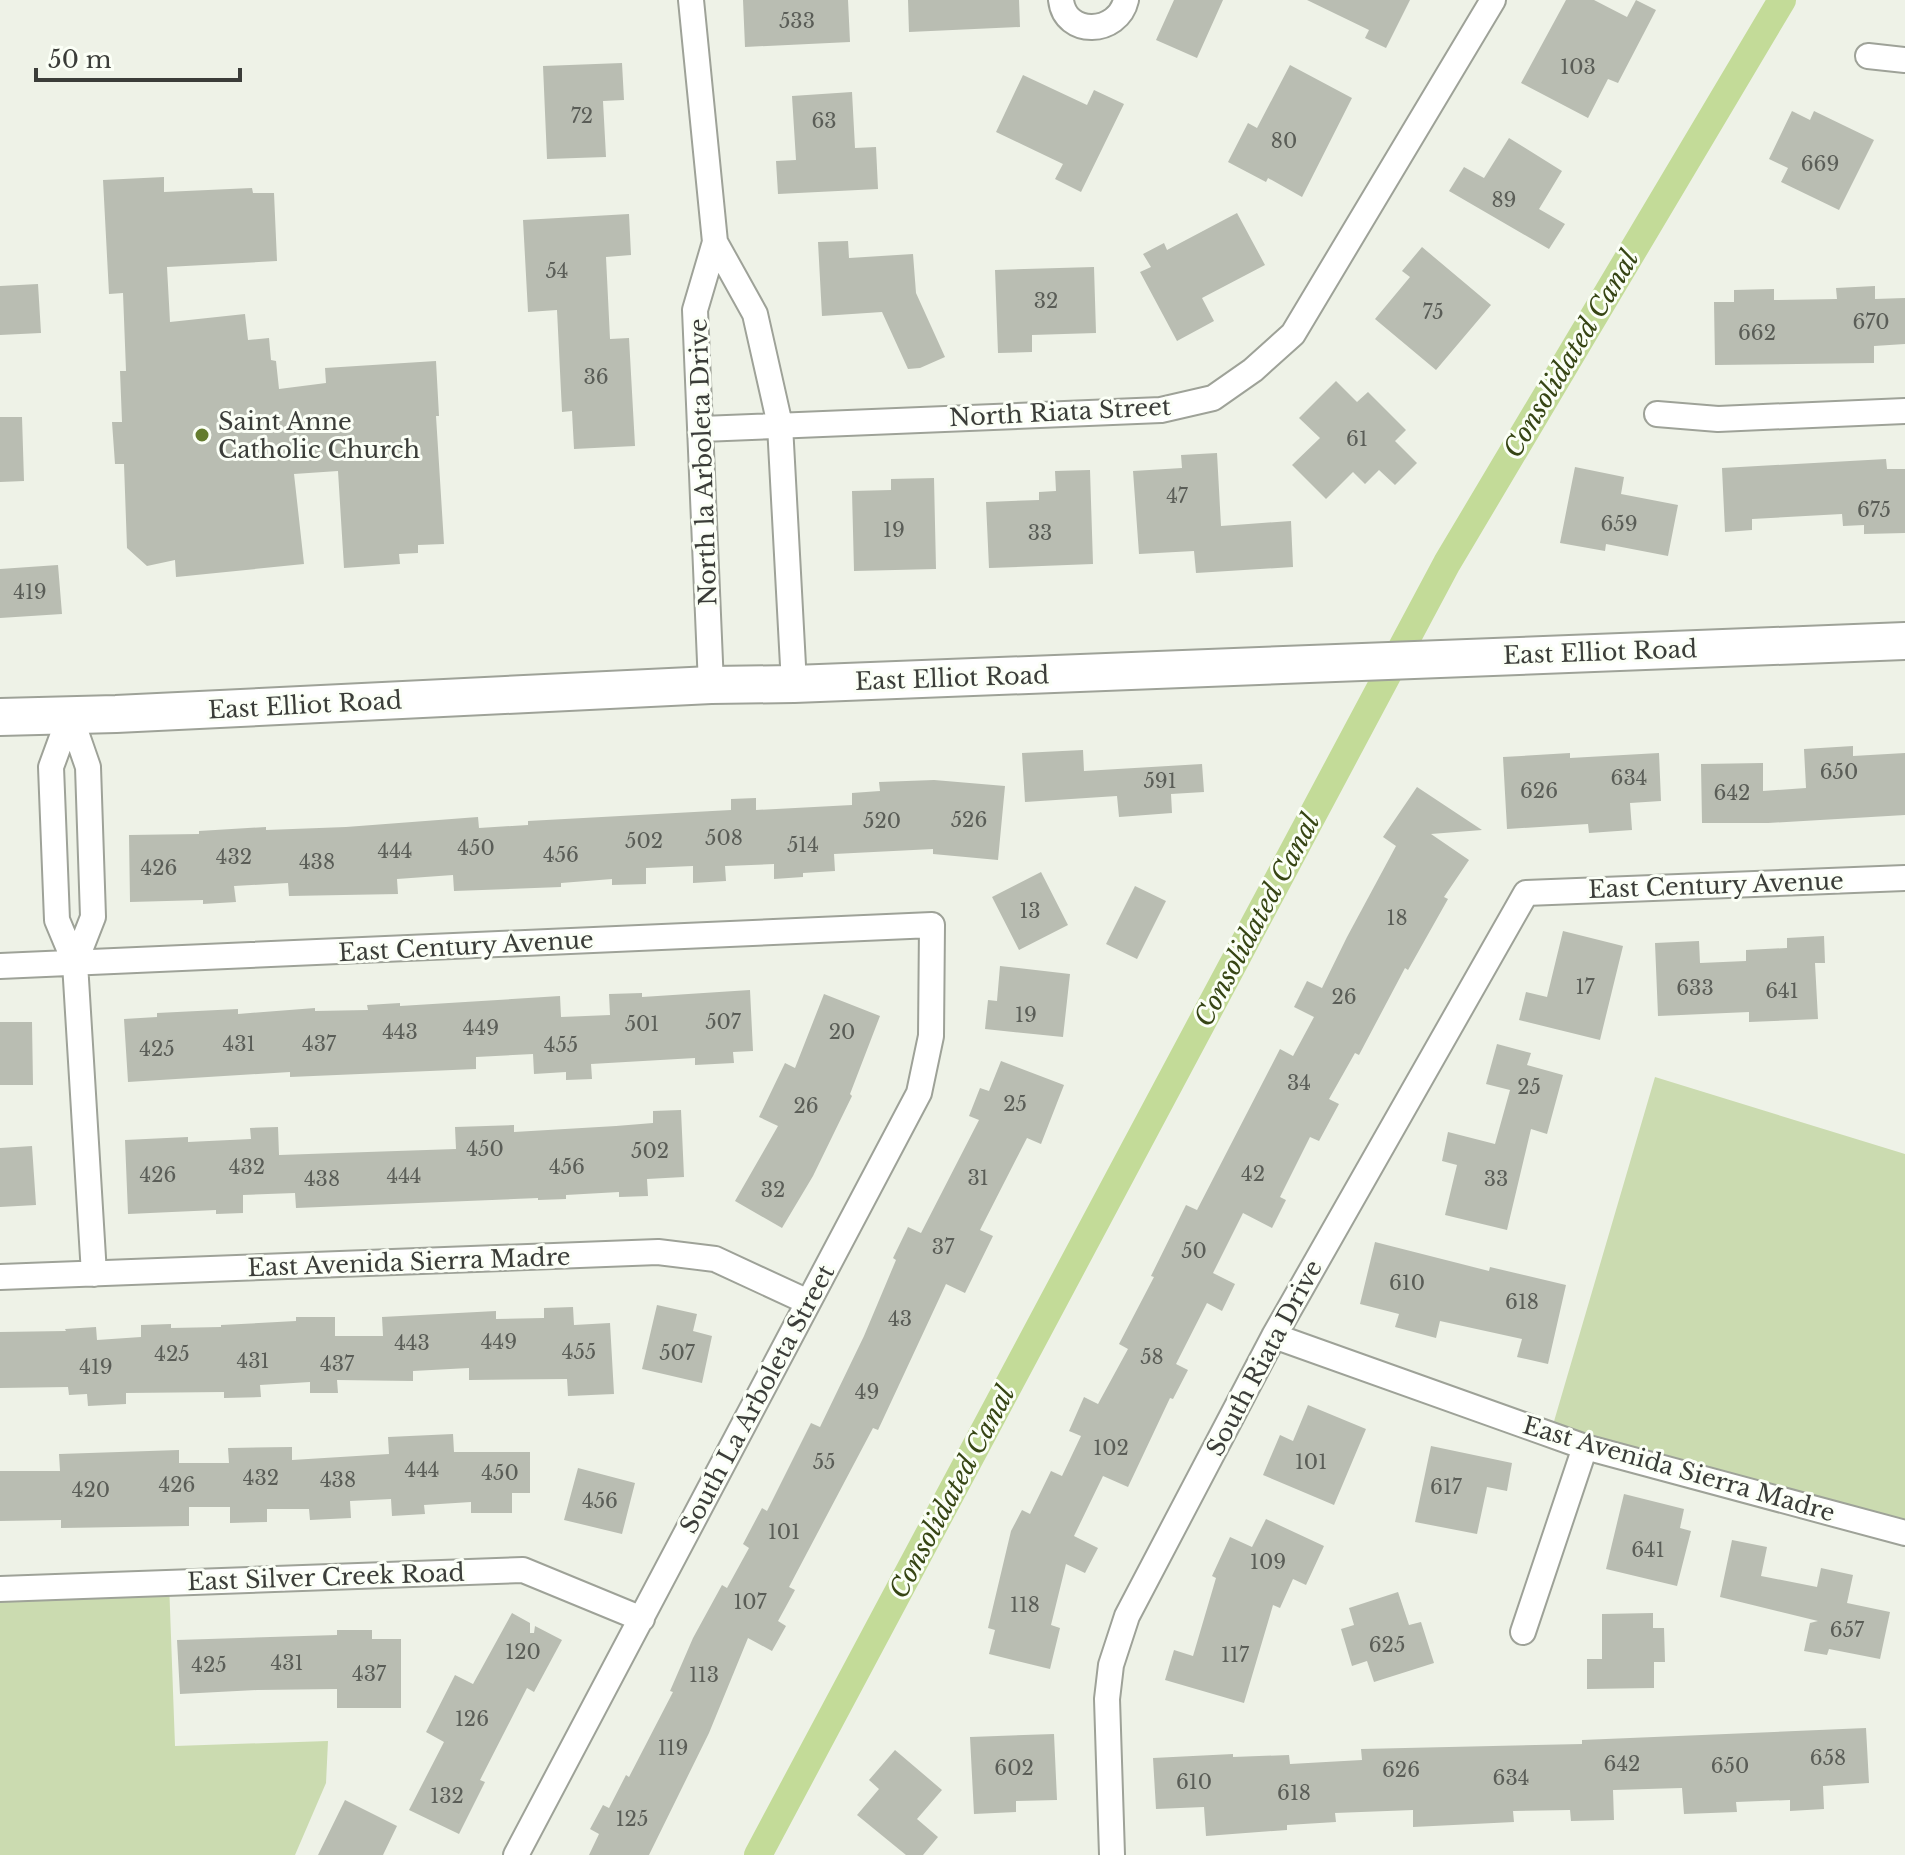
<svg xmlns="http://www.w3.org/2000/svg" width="1905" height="1855" font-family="'Libre Baskerville',serif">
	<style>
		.green { fill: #cbdbb0 }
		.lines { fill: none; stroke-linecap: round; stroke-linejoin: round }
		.canal { stroke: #c3db98; stroke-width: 28 }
		.building { fill: #b9bdb2 }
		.street-casing { stroke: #9ea298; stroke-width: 28 }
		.secondary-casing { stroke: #9ea298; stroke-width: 40 }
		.street { stroke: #fff; stroke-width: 24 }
		.secondary { stroke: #fff; stroke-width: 36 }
		.poi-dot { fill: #647c2e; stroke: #fbfff6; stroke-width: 3 }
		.labels { text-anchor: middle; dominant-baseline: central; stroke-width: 6; stroke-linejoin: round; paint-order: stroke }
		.number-label { font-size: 20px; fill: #5a5d57 }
		.street-label { font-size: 24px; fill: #3b3d39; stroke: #fbfff6 }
		.poi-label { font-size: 24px; fill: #3b3d39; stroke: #fbfff6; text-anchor: start }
		.water-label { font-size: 26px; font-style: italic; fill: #364514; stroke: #fbfff6 }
	</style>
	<rect width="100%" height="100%" fill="#eef2e7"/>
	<path class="green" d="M1655,1077L1905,1154V1533L1550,1435Z
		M169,1582L175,1746L328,1741L326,1783L295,1855H0V1589Z"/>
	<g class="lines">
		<path class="canal" d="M758,1855L1447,563L1782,0"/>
	</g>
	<path class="building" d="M743,0H848L850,42L745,47Z
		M908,0H1019L1020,27L909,32Z
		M1174,0H1223L1197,58L1156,40Z
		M1307,0H1410L1386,48L1365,38L1369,30Z
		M1566,0H1594L1627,17L1636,0L1656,10L1618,83L1608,79L1588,118L1521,83Z
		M622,63L624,100L603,101L606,157L547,159L543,66Z
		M1290,65L1352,98L1302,197L1268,178L1266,182L1228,162L1248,123L1257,128Z
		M1023,75L1087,105L1094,90L1124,104L1081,192L1055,179L1063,164L996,132Z
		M852,92L855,148L876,147L878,189L778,194L776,161L796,160L792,96Z
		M1792,111L1810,120L1814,111L1874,140L1839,210L1781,182L1788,168L1769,159Z
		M1509,138L1562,171L1539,209L1565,224L1549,249L1449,191L1464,167L1484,178Z
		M164,177V192L252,188L253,193H274L277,261L167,267L170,322L245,314L248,340L269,338L271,360L276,361L279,389L326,383L325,368L436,361L439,416H436L444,544L418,545V553L399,554L400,564L344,568L338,471L294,474L304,564L176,577L175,560L147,566L127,548L124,464H115L112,422H122L120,371H126L123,293L109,294L103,180Z
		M1237,213L1265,265L1202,298L1214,321L1177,341L1140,272L1151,267L1143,254L1164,243L1167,250Z
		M629,214L631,255L606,257L610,339L629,338L635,446L574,449L572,411L562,412L557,310L528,312L523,220Z
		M848,241L849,258L913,254L916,293L945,357L920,368L908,369L882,312L822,316L818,242Z
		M1422,247L1491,305L1436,370L1375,319L1410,277L1402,271Z
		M1094,267L1096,333L1032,335V352L998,353L995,270Z
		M38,284L41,333L0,335V286Z
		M1875,286V299L1905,298V344L1874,346V363L1715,365L1714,302H1734V290L1774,289V300L1837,299L1836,288Z
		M1336,381L1357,402L1368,392L1406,430L1395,441L1417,463L1395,485L1379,470L1365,484L1353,472L1326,499L1292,465L1320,438L1299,418Z
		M0,417H22L24,481L0,482Z
		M1217,453L1221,526L1291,521L1293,567L1196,573L1194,551L1139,554L1133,471L1182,468L1181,455Z
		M1886,459L1887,469H1905V533L1864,534V525L1843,526L1842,514L1752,519V530L1725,532L1722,468Z
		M1575,467L1624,477L1621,494L1678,505L1668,556L1606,544L1605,551L1560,543Z
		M1090,470L1093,564L989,568L986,502L1039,500V492L1056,491L1055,471Z
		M934,478L936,569L854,571L852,491L891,490V479Z
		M58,565L62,614L0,618V569Z
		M1853,746V756L1905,753V815L1768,823H1702L1701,764L1763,763V791L1806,788L1804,749Z
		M1083,750L1084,771L1202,764L1204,792L1171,794L1172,813L1119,817L1117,796L1025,802L1022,753Z
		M1570,753V758L1659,753L1661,801L1630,803L1632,830L1589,833L1588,824L1507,829L1503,757Z
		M934,780L1005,786L998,860L933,854V849L834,854L835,871L803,873V877L774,879V864L725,866L726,881L693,883V866L646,868V884L612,885V879L561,883V887L454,891L453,875L397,879L398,894L289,896L288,883L234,886L236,902L203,904V900L130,902L129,835L199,834V831L266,827V830L346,827L478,817L479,828L528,825V821L731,810V799L756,798V810L852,805V793L880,791L879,782Z
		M1417,787L1482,830L1431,834L1469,860L1444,897L1448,899L1408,970L1405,968L1359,1055L1355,1053L1329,1099L1339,1104L1319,1141L1310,1137L1280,1197L1286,1200L1272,1228L1243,1213L1213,1273L1235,1284L1222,1311L1207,1303L1176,1364L1188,1370L1173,1399L1170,1398L1128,1487L1103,1476L1074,1536L1098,1548L1085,1573L1066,1564L1051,1625L1060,1628L1050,1669L989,1654L995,1630L988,1628L1011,1531L1022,1510L1030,1514L1051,1471L1062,1476L1081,1436L1069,1431L1084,1397L1098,1404L1128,1349L1119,1344L1154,1277L1151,1276L1186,1205L1197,1210L1280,1049L1293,1056L1314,1017L1294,1007L1307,981L1322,988L1347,937L1396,846L1383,837Z
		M1041,872L1068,925L1019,950L992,897Z
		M1135,886L1166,901L1137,959L1106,944Z
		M1563,931L1623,946L1600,1040L1519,1020L1526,992L1547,997Z
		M1824,936L1825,963H1815L1818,1019L1749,1022V1012L1658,1016L1655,943L1699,941L1700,963L1746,961V950L1787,948V938Z
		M1000,966L1070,974L1063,1037L985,1029L988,1000L997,1001Z
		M750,990L753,1051L733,1052L734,1063L695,1065V1058L591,1064L592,1079L566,1080V1072L534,1074L533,1054L476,1057V1069L290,1077V1072L128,1082L124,1019L157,1017V1013L238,1009V1014L315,1008V1011L368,1010L367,1005L400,1003V1006L560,996L561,1017L610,1015L609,994L642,993V997Z
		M824,994L880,1016L850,1094L852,1096L813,1176L782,1228L735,1201L778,1126L759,1117L785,1063L795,1068Z
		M0,1022H32L33,1085H0Z
		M1497,1044L1531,1053L1527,1065L1563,1075L1547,1134L1531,1129L1507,1230L1445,1215L1457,1165L1442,1161L1448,1132L1495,1144L1510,1090L1486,1084Z
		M1001,1061L1064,1085L1041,1144L1027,1138L980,1230L993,1236L965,1293L946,1284L878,1430L873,1428L789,1587L795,1590L778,1621L786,1626L772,1651L748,1638L709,1733L649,1855H589L599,1834L590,1829L603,1805L609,1808L626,1775L629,1777L673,1692L670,1691L693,1638L722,1585L727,1588L749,1548L743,1544L762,1508L767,1511L811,1423L820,1427L864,1336L896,1260L893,1258L908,1227L921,1233L979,1120L969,1116L980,1088L989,1091Z
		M681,1110L684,1177L647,1179L648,1196L619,1197V1192L566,1195V1199L538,1200V1198L296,1208L295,1193L243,1195V1213L216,1214V1210L128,1214L125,1140L188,1137V1142L251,1139L250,1128L278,1127L279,1155L456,1149L455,1127L514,1125V1132L616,1126L653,1123V1111Z
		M32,1146L36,1205L0,1207V1148Z
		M1375,1242L1489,1271L1490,1267L1566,1285L1548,1364L1517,1357L1522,1339L1440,1321L1436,1338L1395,1327L1399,1314L1360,1304Z
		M657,1305L697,1314L693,1331L712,1336L702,1383L642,1369Z
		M573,1307L574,1325L610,1323L614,1394L568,1396L567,1379L469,1380V1368L413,1371V1381L337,1380L338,1393H310V1382L260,1385L261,1397L224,1398V1392L126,1393V1404L88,1406L87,1394L69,1395L68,1387L0,1388V1332L66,1331L65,1329L96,1327L97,1340L141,1337V1325L171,1324V1328L221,1327V1325L296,1321V1317H335V1336H383L382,1317L496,1311V1319L544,1318V1308Z
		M1308,1405L1366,1429L1334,1505L1263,1475L1280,1435L1293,1441Z
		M453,1434L454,1452H530V1493H512V1513H471V1502L424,1505L425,1514L392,1516L391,1499L350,1501L351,1518L310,1520L309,1509H267V1522L230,1523V1507H189V1526L61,1528V1520L0,1521V1471H60L59,1454L179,1450V1463H229L228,1448L292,1447V1460L389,1454L388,1437Z
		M1431,1446L1512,1463L1507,1491L1487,1487L1477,1534L1415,1522Z
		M578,1468L635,1483L622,1534L564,1520Z
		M1624,1494L1684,1509L1680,1528L1691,1531L1677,1586L1606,1569Z
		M1266,1519L1324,1546L1306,1585L1293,1579L1280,1608L1273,1605L1244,1703L1165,1680L1174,1650L1193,1656L1216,1578L1212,1576L1230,1537L1252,1547Z
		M1732,1540L1767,1547L1761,1576L1817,1587L1821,1568L1853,1575L1847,1603L1890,1612L1880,1659L1829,1649L1827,1655L1804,1651L1810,1623L1818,1621L1720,1597Z
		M1398,1592L1409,1625L1421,1622L1434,1663L1374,1682L1367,1661L1352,1666L1341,1629L1354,1625L1349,1608Z
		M512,1613L530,1623V1633H534L535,1626L562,1640L534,1692L527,1688L480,1780L485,1782L459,1834L409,1810L444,1742L426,1732L455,1675L473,1684Z
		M1653,1613V1628H1664L1665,1662H1654V1688L1587,1689V1659H1602V1614Z
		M337,1630H372V1639H401V1708H337V1689L257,1690L180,1694L177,1640L337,1635Z
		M1866,1728L1869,1783L1823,1786L1824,1809L1790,1811V1800L1736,1802L1737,1812L1684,1814L1682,1788L1613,1790L1614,1820L1571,1821L1570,1810L1513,1811L1514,1822L1413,1827V1810L1335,1813L1336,1822L1287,1825V1830L1206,1836L1204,1807L1156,1809L1153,1758L1233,1754V1757L1289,1755L1290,1764L1362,1760L1361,1749L1582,1744V1740Z
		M1054,1734L1057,1800L1016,1801V1812L974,1814L970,1737Z
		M895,1750L942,1790L917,1819L938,1837L923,1855H906L857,1815L879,1789L869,1780Z
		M345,1800L397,1826L383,1855H318Z"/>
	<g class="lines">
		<defs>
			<path id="street" d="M691,0L715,242
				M1061,0C1065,37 1118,35 1126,0
				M1868,56L1905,60
				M1657,414L1718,419L1905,411
				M702,429L1161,410L1213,398L1253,370L1293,334L1493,0
				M711,685L695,310L715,242L755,314L780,425L794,684
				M70,715L51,767L57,920L75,963L94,1274
				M70,715L88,767L93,917L75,963
				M0,966L932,925L931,1036L919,1093L516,1855
				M0,1277L658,1252L715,1259L808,1302
				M1274,1336L1585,1447L1905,1533
				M0,1589L523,1570L642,1619
				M1523,1632L1585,1447
				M1112,1855L1107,1699L1111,1665L1127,1616L1274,1336L1526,893L1905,878"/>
			<path id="secondary" d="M0,717L116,714L711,685L794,684L1905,641"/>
		</defs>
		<use href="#street" class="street-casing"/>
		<use href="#secondary" class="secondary-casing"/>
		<use href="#street" class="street"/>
		<use href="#secondary" class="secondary"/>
	</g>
	<circle class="poi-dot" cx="202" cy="435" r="8"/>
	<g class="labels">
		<g class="number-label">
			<text x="797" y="21">533</text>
			<text x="1578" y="67">103</text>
			<text x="582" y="116">72</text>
			<text x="824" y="121">63</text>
			<text x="1284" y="141">80</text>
			<text x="1820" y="164">669</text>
			<text x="1504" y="200">89</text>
			<text x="557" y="271">54</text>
			<text x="1046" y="301">32</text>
			<text x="1433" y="312">75</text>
			<text x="1871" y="322">670</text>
			<text x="1757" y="333">662</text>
			<text x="596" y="377">36</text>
			<text x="1357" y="439">61</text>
			<text x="1177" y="496">47</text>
			<text x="1874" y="510">675</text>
			<text x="1619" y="524">659</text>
			<text x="894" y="530">19</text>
			<text x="1040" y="533">33</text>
			<text x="30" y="592">419</text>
			<text x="1839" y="772">650</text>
			<text x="1629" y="778">634</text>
			<text x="1160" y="781">591</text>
			<text x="1539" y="791">626</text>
			<text x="1732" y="793">642</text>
			<text x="969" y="820">526</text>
			<text x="882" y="821">520</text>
			<text x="724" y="838">508</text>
			<text x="644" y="841">502</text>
			<text x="803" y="845">514</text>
			<text x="476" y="848">450</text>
			<text x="395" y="851">444</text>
			<text x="561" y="855">456</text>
			<text x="234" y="857">432</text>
			<text x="317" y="862">438</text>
			<text x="159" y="868">426</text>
			<text x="1030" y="911">13</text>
			<text x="1397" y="918">18</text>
			<text x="1585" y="987">17</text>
			<text x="1695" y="988">633</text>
			<text x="1782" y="991">641</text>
			<text x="1344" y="997">26</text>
			<text x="1026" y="1015">19</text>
			<text x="723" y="1022">507</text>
			<text x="642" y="1024">501</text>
			<text x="481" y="1028">449</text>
			<text x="400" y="1032">443</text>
			<text x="842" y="1032">20</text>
			<text x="239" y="1044">431</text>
			<text x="319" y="1044">437</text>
			<text x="561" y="1045">455</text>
			<text x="157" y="1049">425</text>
			<text x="1299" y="1083">34</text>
			<text x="1529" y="1087">25</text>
			<text x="1015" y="1104">25</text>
			<text x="806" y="1106">26</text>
			<text x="485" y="1149">450</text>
			<text x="650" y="1151">502</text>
			<text x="247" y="1167">432</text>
			<text x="567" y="1167">456</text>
			<text x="1253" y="1174">42</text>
			<text x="158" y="1175">426</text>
			<text x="404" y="1176">444</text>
			<text x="978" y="1178">31</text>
			<text x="322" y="1179">438</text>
			<text x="1496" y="1179">33</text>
			<text x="773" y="1190">32</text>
			<text x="943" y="1247">37</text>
			<text x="1194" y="1251">50</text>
			<text x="1407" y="1283">610</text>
			<text x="1522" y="1302">618</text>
			<text x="900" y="1319">43</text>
			<text x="499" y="1342">449</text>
			<text x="412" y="1343">443</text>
			<text x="579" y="1352">455</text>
			<text x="677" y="1353">507</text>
			<text x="172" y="1354">425</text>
			<text x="1152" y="1357">58</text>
			<text x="253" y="1361">431</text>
			<text x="337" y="1364">437</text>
			<text x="96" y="1367">419</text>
			<text x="867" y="1392">49</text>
			<text x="1111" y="1448">102</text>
			<text x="824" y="1462">55</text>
			<text x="1311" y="1462">101</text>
			<text x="422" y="1470">444</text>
			<text x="500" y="1473">450</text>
			<text x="261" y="1478">432</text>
			<text x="338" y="1480">438</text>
			<text x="177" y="1485">426</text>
			<text x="1446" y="1487">617</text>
			<text x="91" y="1490">420</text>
			<text x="600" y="1501">456</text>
			<text x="784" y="1532">101</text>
			<text x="1648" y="1550">641</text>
			<text x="1268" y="1562">109</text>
			<text x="750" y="1602">107</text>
			<text x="1025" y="1605">118</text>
			<text x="1847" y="1630">657</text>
			<text x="1387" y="1645">625</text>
			<text x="523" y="1652">120</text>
			<text x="1235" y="1655">117</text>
			<text x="287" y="1663">431</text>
			<text x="209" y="1665">425</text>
			<text x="369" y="1674">437</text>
			<text x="704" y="1675">113</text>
			<text x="472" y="1719">126</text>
			<text x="673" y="1748">119</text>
			<text x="1828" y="1758">658</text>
			<text x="1622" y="1764">642</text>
			<text x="1730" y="1766">650</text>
			<text x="1014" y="1768">602</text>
			<text x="1401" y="1770">626</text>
			<text x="1511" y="1778">634</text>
			<text x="1194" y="1782">610</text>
			<text x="1294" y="1793">618</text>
			<text x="447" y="1796">132</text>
			<text x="632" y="1819">125</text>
		</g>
		<g class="street-label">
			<text transform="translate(1060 412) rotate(-3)">North Riata Street</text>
			<text transform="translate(703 462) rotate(-92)">North la Arboleta Drive</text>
			<text transform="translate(1600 652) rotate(-2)">East Elliot Road</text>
			<text transform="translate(952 678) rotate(-2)">East Elliot Road</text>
			<text transform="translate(305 705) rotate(-3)">East Elliot Road</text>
			<text transform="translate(1716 885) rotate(-2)">East Century Avenue</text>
			<text transform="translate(466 946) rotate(-3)">East Century Avenue</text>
			<text transform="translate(409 1262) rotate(-2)">East Avenida Sierra Madre</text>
			<text transform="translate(1264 1358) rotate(-62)">South Riata Drive</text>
			<text transform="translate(757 1399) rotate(-62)">South La Arboleta Street</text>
			<text transform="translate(1679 1469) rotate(16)">East Avenida Sierra Madre</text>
			<text transform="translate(326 1577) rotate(-2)">East Silver Creek Road</text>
		</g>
		<g class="poi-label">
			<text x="218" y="421">Saint Anne<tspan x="218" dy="28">Catholic Church</tspan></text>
		</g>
		<g class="water-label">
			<text transform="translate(1571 354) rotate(-59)">Consolidated Canal</text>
			<text transform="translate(1257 920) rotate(-62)">Consolidated Canal</text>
			<text transform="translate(952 1492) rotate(-62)">Consolidated Canal</text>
		</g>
	</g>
	<path d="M36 68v12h204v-12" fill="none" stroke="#3b3d39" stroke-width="4"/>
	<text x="48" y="68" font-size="24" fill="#3b3d39" stroke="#fbfff6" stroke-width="6" paint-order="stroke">50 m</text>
</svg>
